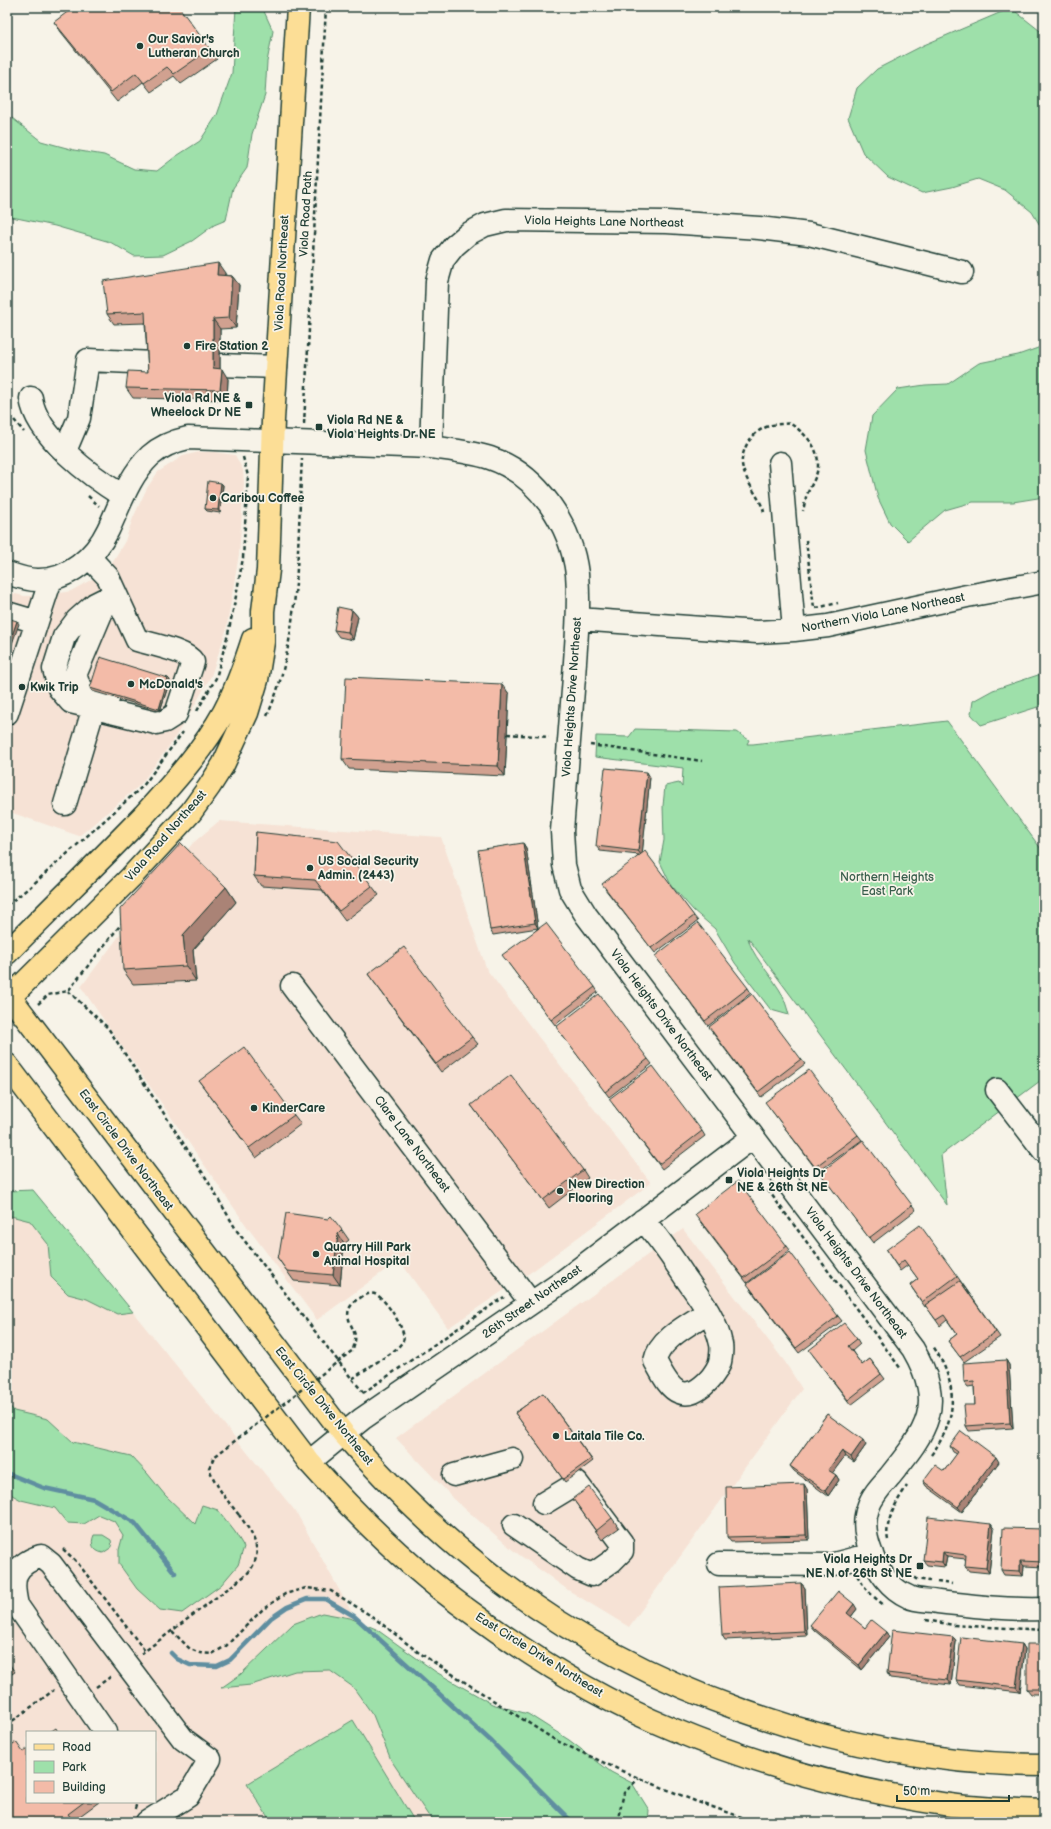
<svg xmlns="http://www.w3.org/2000/svg" width="1051" height="1829" font-family="'Balsamiq Sans',sans-serif">
	<style>
		.built { fill: #f6e2d5; fill-rule: evenodd }
		.green { fill: #9ee0aa; stroke: #5e8e6f }
		.lines { fill: none; stroke-linecap: round; stroke-linejoin: round }
		.stream { stroke: #5f8ea0; stroke-width: 4.5 }
		.minor-casing { stroke: #1f3d34; stroke-width: 25 }
		.major-casing { stroke: #1f3d34; stroke-width: 25 }
		.path { stroke: #1f3d34; stroke-width: 2.5; stroke-dasharray: 4 3; stroke-linecap: butt }
		.minor { stroke: #f7f3e8; stroke-width: 22 }
		.major { stroke: #fcde96; stroke-width: 22 }
		.path-bridge { stroke: #1f3d34; stroke-width: 2.5; stroke-dasharray: 4 3; stroke-linecap: butt }
		.wall { fill: #d1a190; stroke: #1f3d34 }
		.shaded-wall { fill: #aa8376; stroke: #1f3d34 }
		.building { fill: #f3bba8; stroke: #1f3d34 }
		.poi-dot { fill: #1f3d34; stroke: #f7f3e8; stroke-width: 1.5 }
		.labels { text-anchor: middle; dominant-baseline: central; stroke-width: 3.5; stroke-linejoin: round; paint-order: stroke }
		.poi-label { font-size: 12px; font-weight: bold; fill: #1f3d34; stroke: #f7f3e8; text-anchor: start }
		.street-label { font-size: 12px; fill: #1f3d34; stroke: #f7f3e8 }
		.park-label { font-size: 12px; fill: #385e4c; stroke: #f7f3e8 }
	</style>
	<rect width="100%" height="100%" fill="#f7f3e8"/>
	<filter id="ink" filterUnits="userSpaceOnUse"><feTurbulence type="fractalNoise" baseFrequency=".025" numOctaves="2"/><feDisplacementMap in="SourceGraphic" scale="8" xChannelSelector="R" yChannelSelector="G"/><feConvolveMatrix kernelMatrix="1 2 1 2 8 2 1 2 1" color-interpolation-filters="sRGB"/></filter>
	<g filter="url(#ink)">
		<path class="built" d="M199,452H213L235,455L243,470L244,483L239,554L226,631L211,676L192,710L170,745L140,785L79,836L7,811V592L24,596H45L71,591L96,577L113,561L125,541L133,518L147,488L158,472L183,456Z
			M219,821L441,837L487,970L651,1183L534,1270L448,1328L399,1260L317,1320L248,1228L81,987L158,884L193,843Z
			M33,1190L296,1512L468,1822H7V1191ZM27,1732H155V1802H27Z
			M683,1229L785,1362L802,1389L629,1627L568,1590L514,1551L456,1501L396,1438Z"/>
		<path class="green" d="M236,7H262L273,31L267,62L265,95L252,134L247,168L233,188L226,220L214,225L192,241L163,255L134,256L110,242L55,226L7,216V114L41,141L74,150L104,155L134,169L157,171L175,157L200,141L217,115L232,73Z
			M1011,8L1044,34V232L1032,212L1005,190L978,179L952,187L922,193L888,177L863,153L848,118L857,88L877,69L924,45Z
			M1044,340V497L1013,502H973L945,510L908,541L890,523L878,498L866,450L872,416L898,389L925,385L948,384L979,363L1018,355L1038,348Z
			M1044,673V705L981,725L971,714L973,701L993,690Z
			M947,721L1044,853V1078L941,1155L947,1205L748,938C752,955 767,970 777,986C783,994 786,1004 789,1015L771,1010L735,963L715,929L693,910L671,885L660,862L664,840L663,806L665,786L679,783L682,787L683,768L595,757L596,736L629,737L635,729L737,732L749,740L747,744H753Z
			M33,1190L133,1312L117,1314L87,1299L68,1294L51,1277L48,1244L30,1221L7,1215V1191Z
			M7,1403L14,1411L48,1419L73,1442L131,1456L147,1473L165,1495L195,1524L202,1505L218,1510L235,1532L244,1547L238,1565L221,1585L182,1613L160,1610L137,1589L119,1564V1550L123,1535L114,1521L99,1515L84,1524L67,1523L55,1508L21,1500L7,1492Z
			M94,1535H103L111,1540L112,1547L103,1553C93,1551 90,1544 94,1535Z
			M322,1613L350,1618L376,1629L436,1672L492,1704L528,1714L569,1740L611,1772L632,1783L649,1810L648,1822H436L428,1815L391,1760L373,1715L353,1687L329,1670L295,1671L251,1685L221,1688L241,1674L293,1624Z
			M353,1720L415,1822H271L247,1784Z"/>
		<g class="lines">
			<path class="stream" d="M7,1473L44,1488L94,1499L135,1523L175,1573
				M171,1653L177,1659L190,1665L217,1666L230,1660L271,1618L287,1607L307,1599H325L354,1616L492,1742L572,1822"/>
			<defs>
				<path id="minor" d="M220,365L276,367
					M31,398C36,436 92,477 123,496
					M431,447L437,281L443,260L454,246L468,234L485,225L506,220L667,222L759,228L809,234L962,272
					M65,451L79,418L88,360L154,363
					M780,463L794,630
					M89,557L108,577L137,640C150,644 187,651 193,662L176,714L165,721L156,723L71,702L59,688L54,669L64,637L77,620L95,604L115,594
					M7,573C16,576 27,580 37,580C68,581 95,557 108,530C120,505 129,476 150,456C161,446 174,441 188,438L431,447C451,450 471,452 490,458C538,474 571,525 577,574C580,608 576,643 574,677C570,728 566,779 562,831L564,865L570,889L586,915L913,1349C946,1406 927,1430 890,1476C882,1485 872,1495 868,1508C863,1522 866,1539 871,1552C877,1570 890,1589 909,1597C917,1601 929,1600 938,1602C973,1606 1009,1610 1044,1609
					M108,597L76,673C76,693 93,695 108,699
					M7,613L37,622
					M578,619L757,632L794,630L828,626L967,596L1044,582
					M7,713L51,579
					M65,804L94,707
					M292,986L531,1303
					M997,1090L1044,1151
					M643,1220C659,1238 672,1257 685,1277C699,1297 716,1319 721,1344C722,1349 721,1360 719,1365C713,1378 695,1399 679,1392C668,1388 661,1371 655,1361C659,1339 690,1324 708,1312
					M309,1462L362,1419L562,1282L753,1137
					M454,1475L512,1459
					M514,1525L578,1569L592,1575L612,1561L622,1551V1543L577,1483L544,1503
					M719,1564L830,1565L872,1554
					M105,1732L17,1605C11,1579 13,1565 41,1556L51,1564L183,1739L210,1759L188,1796L147,1822"/>
				<path id="major" d="M7,953C52,907 99,862 144,815C173,783 203,750 224,712C236,689 245,664 253,639
					M7,993L343,1433C385,1481 429,1525 479,1565C635,1690 844,1764 1044,1765
					M7,1000L131,877L191,812L209,787L223,765L247,713L257,680L263,642V611L268,570L273,420L298,7
					M7,1065L309,1462C358,1517 411,1570 472,1613C533,1658 601,1700 672,1729C758,1765 851,1790 943,1804C976,1809 1010,1809 1044,1811"/>
			</defs>
			<use href="#minor" class="minor-casing"/>
			<use href="#major" class="major-casing"/>
			<path class="path" d="M7,408L10,415L24,432
				M304,424L326,7
				M88,496L99,506
				M764,512C761,498 740,476 742,459C745,439 761,424 781,424C784,424 788,423 790,424C793,425 796,428 798,429C810,439 818,449 818,465C818,476 810,486 806,497C805,501 804,507 803,511
				M806,540L814,608
				M816,608L838,603
				M197,711L216,678L228,634L236,596L243,558L248,476L243,457
				M267,716C301,643 297,539 302,459
				M507,734L549,737
				M590,745L702,761
				M7,905L30,887L143,786L183,732
				M68,991L108,1028L206,1178L237,1231L352,1379L371,1366
				M38,1004L48,995L68,991L122,923
				M7,1032L12,1028
				M768,1190L901,1369
				M352,1379L364,1393
				M363,1393L504,1297
				M931,1455C959,1418 958,1384 933,1346
				M888,1540C884,1523 897,1500 907,1486
				M63,1549L77,1562L145,1651
				M903,1569L916,1579L930,1581
				M857,1575C864,1588 873,1597 884,1605
				M937,1582L952,1584
				M926,1620L953,1625L1044,1630
				M172,1631L190,1649L200,1653L212,1654L226,1646L262,1610L285,1594L306,1588L331,1591L373,1617L418,1652L555,1740L622,1771L695,1801L756,1822
				M141,1654L246,1575C266,1554 254,1535 239,1515
				M96,1687L113,1675
				M7,1725L54,1690
				M135,1809L137,1802
				M617,1822L624,1793L639,1778"/>
			<use href="#minor" class="minor"/>
			<use href="#major" class="major"/>
			<path class="path-bridge" d="M239,1515C227,1500 216,1487 209,1468L214,1457L353,1350C353,1348 355,1344 355,1341C357,1330 345,1321 349,1309C351,1305 356,1299 360,1298C365,1294 371,1292 377,1295C386,1300 408,1332 403,1341C396,1352 381,1359 371,1366"/>
		</g>
		<path class="wall" d="M54,22L210,49L217,59L181,84L174,76L151,92L143,82L117,102L61,32Z
			M225,273V275L232,276L239,285L236,328L220,329V369L228,379L227,400L133,398L126,388L148,372L145,323L114,324L107,314Z
			M221,483L223,485L220,513L207,511L205,509Z
			M352,610L358,617L353,640L339,637L334,630Z
			M168,678L170,680L160,711L92,691L90,688Z
			M502,684L509,694L505,776L349,769L342,759Z
			M650,777L642,853L698,921L655,953L605,889L639,855L600,851L596,846Z
			M256,832L372,886L379,895L345,921L322,890L261,886L254,876Z
			M523,843L526,848L538,928L595,987L598,992L555,1025L506,960L538,928L493,935L490,930Z
			M226,887L236,902L193,950L196,981L133,984L123,970Z
			M659,961L748,988L751,993L708,1026Z
			M368,974L472,1037L478,1044L441,1072Z
			M560,1032L648,1059L652,1064L609,1097Z
			M712,1032L801,1059L805,1064L761,1097Z
			M199,1081L294,1115L301,1124L256,1158Z
			M613,1104L702,1131L705,1136L662,1169Z
			M471,1105L583,1170L588,1178L549,1208Z
			M769,1107L858,1135L862,1140L818,1172Z
			M824,1178L912,1205L916,1210L873,1243Z
			M698,1219L787,1246L790,1250L747,1283Z
			M342,1230L349,1240L344,1244L340,1285L294,1281L277,1257Z
			M886,1250L957,1276L1000,1337L964,1362L948,1341L957,1334L947,1320L940,1326L926,1306L925,1307L910,1285L918,1279L908,1265L900,1271Z
			M750,1289L838,1316L842,1321L799,1353Z
			M857,1339L860,1344L852,1351L862,1365L870,1359L885,1379L851,1405L813,1355Z
			M1006,1360L1009,1365L1013,1428L969,1431L966,1426L975,1405L974,1386L968,1387L964,1382Z
			M543,1393L593,1461L565,1482L515,1413Z
			M827,1414L866,1445L854,1462L845,1456L832,1473L836,1475L839,1480L828,1496L794,1471L790,1466Z
			M950,1446L999,1462L962,1512L926,1486L923,1481L944,1471L957,1454L953,1452Z
			M807,1489L809,1540L731,1542L727,1537Z
			M573,1499L612,1518L619,1528L602,1540Z
			M991,1524L994,1529L989,1573L969,1571L965,1566L966,1559L947,1557L945,1567L927,1565L923,1560Z
			M1044,1529V1574L1043,1573L1044,1567L1024,1566L1023,1576L1004,1575L1001,1570Z
			M801,1583L805,1588L807,1636L725,1640L722,1635Z
			M857,1609L851,1617L865,1628L886,1632L889,1637L862,1670L814,1630L810,1625Z
			M953,1637L956,1642L951,1685L890,1678L887,1673Z
			M1022,1644L1025,1649L1020,1692L959,1685L956,1680Z
			M1044,1644V1694H1031L1027,1689Z
			M7,1661L15,1672L7,1677Z
			M27,1802H99L73,1821Z"/>
		<path class="shaded-wall" d="M218,263L225,273L224,285L217,275Z
			M232,276L239,285L236,328L229,318Z
			M213,319L220,329V378L213,368Z
			M222,369L228,379L227,400L220,390Z
			M221,483L223,485L220,513L218,510Z
			M352,610L358,617L353,640L348,632Z
			M17,621L19,624L7,658V650Z
			M168,678L170,680L160,711L159,709Z
			M502,684L509,694L505,776L498,766Z
			M647,772L650,777L642,856L638,851Z
			M523,843L526,848L538,928L535,923Z
			M226,887L236,902L193,950L196,981L186,966L183,935Z
			M338,1234L344,1244L340,1285L333,1275Z
			M1006,1360L1009,1365L1013,1428L1010,1423Z
			M863,1440L866,1445L854,1462L851,1457Z
			M842,1451L845,1456L831,1475L828,1470Z
			M996,1457L999,1462L962,1512L958,1507Z
			M836,1475L839,1480L828,1496L825,1491Z
			M804,1484L807,1489L809,1540L806,1535Z
			M991,1524L994,1529L989,1573L986,1568Z
			M943,1552L947,1557L945,1567L942,1562Z
			M1020,1561L1024,1566L1023,1576L1020,1571Z
			M801,1583L805,1588L807,1636L804,1631Z
			M854,1604L857,1609L850,1618L847,1613Z
			M886,1632L889,1637L862,1670L859,1665Z
			M953,1637L956,1642L951,1685L947,1680Z
			M1022,1644L1025,1649L1020,1692L1016,1687Z"/>
		<path class="building" d="M74,7H179L210,49L174,74L167,67L144,83L136,73L111,92L54,22Z
			M218,263L217,275L232,276L229,318L213,319V368L222,369L220,390L126,388L128,371L148,372L145,312L107,314L103,281Z
			M208,481L221,483L218,510L205,509Z
			M338,607L352,610L348,632L334,630Z
			M7,618L17,621L7,650Z
			M100,657L168,678L159,709L90,688Z
			M346,677L502,684L498,766L342,759Z
			M605,768L647,772L638,851L596,846Z
			M256,832L338,841L372,886L339,911L315,880L254,876Z
			M181,843L226,887L183,935L186,966L123,970L120,909Z
			M523,843L535,923L490,930L478,850Z
			M645,851L694,916L651,948L602,884Z
			M546,923L595,987L551,1020L502,955Z
			M698,923L748,988L705,1021L655,956Z
			M404,947L472,1037L436,1064L368,974Z
			M599,994L648,1059L605,1092L556,1027Z
			M752,994L801,1059L758,1092L709,1027Z
			M244,1047L294,1115L249,1148L199,1081Z
			M1044,1064V1071L1041,1067Z
			M653,1066L702,1131L659,1164L609,1099Z
			M809,1070L858,1135L815,1167L765,1102Z
			M511,1075L583,1170L543,1200L471,1105Z
			M863,1140L912,1205L869,1238L820,1173Z
			M738,1181L787,1246L744,1278L695,1214Z
			M286,1213L328,1219L331,1216L342,1230L338,1234L333,1275L287,1271L277,1257L279,1255Z
			M920,1225L957,1276L922,1302L910,1285L918,1279L904,1260L897,1266L886,1250Z
			M790,1252L838,1316L796,1348L747,1284Z
			M1044,1256V1263L1041,1258Z
			M960,1281L996,1332L960,1357L948,1341L957,1334L944,1315L936,1320L925,1305Z
			M844,1323L857,1339L848,1346L862,1365L870,1359L881,1374L848,1400L809,1350Z
			M1006,1360L1010,1423L966,1426L964,1405H975L974,1381L964,1382L963,1363Z
			M543,1393L591,1459L563,1479L515,1413Z
			M827,1414L863,1440L851,1457L842,1451L828,1470L836,1475L825,1491L790,1466Z
			M961,1431L996,1457L958,1507L923,1481L935,1465L944,1471L958,1452L950,1446Z
			M804,1484L806,1535L727,1537L726,1487Z
			M589,1487L612,1518L596,1531L573,1499Z
			M928,1517L991,1524L986,1568L965,1566L966,1555L943,1552L942,1562L923,1560Z
			M1003,1528L1044,1529V1573H1043L1044,1562L1020,1561V1571L1001,1570Z
			M801,1583L804,1631L722,1635L719,1587Z
			M838,1591L854,1604L847,1613L865,1628L871,1620L886,1632L859,1665L810,1625Z
			M892,1630L953,1637L947,1680L887,1673Z
			M961,1637L1022,1644L1016,1687L956,1680Z
			M1027,1644H1044V1689H1027Z
			M7,1661L10,1664L7,1666Z
			M56,1728L58,1732H50Z
			M16,1742L23,1752L27,1749V1802H84L68,1814L74,1822H7V1748Z"/>
	</g>
	<g class="poi-dot">
		<circle cx="140" cy="46" r="4"/>
		<circle cx="187" cy="346" r="4"/>
		<rect x="245" y="401" width="8" height="8" rx="2"/>
		<rect x="315" y="423" width="8" height="8" rx="2"/>
		<circle cx="213" cy="498" r="4"/>
		<circle cx="131" cy="684" r="4"/>
		<circle cx="22" cy="687" r="4"/>
		<circle cx="310" cy="868" r="4"/>
		<circle cx="254" cy="1108" r="4"/>
		<rect x="725" y="1176" width="8" height="8" rx="2"/>
		<circle cx="560" cy="1191" r="4"/>
		<circle cx="316" cy="1254" r="4"/>
		<circle cx="556" cy="1436" r="4"/>
		<rect x="916" y="1562" width="8" height="8" rx="2"/>
	</g>
	<g class="labels">
		<g class="poi-label">
			<text x="148" y="39">Our Savior's<tspan x="148" dy="14">Lutheran Church</tspan></text>
			<text x="195" y="346">Fire Station 2</text>
			<text x="241" y="398" text-anchor="end">Viola Rd NE &amp;<tspan x="241" dy="14">Wheelock Dr NE</tspan></text>
			<text x="327" y="420">Viola Rd NE &amp;<tspan x="327" dy="14">Viola Heights Dr NE</tspan></text>
			<text x="221" y="498">Caribou Coffee</text>
			<text x="139" y="684">McDonald's</text>
			<text x="30" y="687">Kwik Trip</text>
			<text x="318" y="861">US Social Security<tspan x="318" dy="14">Admin. (2443)</tspan></text>
			<text x="262" y="1108">KinderCare</text>
			<text x="737" y="1173">Viola Heights Dr<tspan x="737" dy="14">NE &amp; 26th St NE</tspan></text>
			<text x="568" y="1184">New Direction<tspan x="568" dy="14">Flooring</tspan></text>
			<text x="324" y="1247">Quarry Hill Park<tspan x="324" dy="14">Animal Hospital</tspan></text>
			<text x="564" y="1436">Laitala Tile Co.</text>
			<text x="912" y="1559" text-anchor="end">Viola Heights Dr<tspan x="912" dy="14">NE N of 26th St NE</tspan></text>
		</g>
		<g class="street-label">
			<text transform="translate(306 214) rotate(-87)">Viola Road Path</text>
			<text transform="translate(604 222) rotate(1)">Viola Heights Lane Northeast</text>
			<text transform="translate(282 273) rotate(-87)">Viola Road Northeast</text>
			<text transform="translate(883 613) rotate(-11)">Northern Viola Lane Northeast</text>
			<text transform="translate(572 697) rotate(-86)">Viola Heights Drive Northeast</text>
			<text transform="translate(166 836) rotate(-49)">Viola Road Northeast</text>
			<text transform="translate(661 1015) rotate(53)">Viola Heights Drive Northeast</text>
			<text transform="translate(412 1144) rotate(53)">Clare Lane Northeast</text>
			<text transform="translate(126 1150) rotate(53)">East Circle Drive Northeast</text>
			<text transform="translate(856 1273) rotate(53)">Viola Heights Drive Northeast</text>
			<text transform="translate(532 1302) rotate(-35)">26th Street Northeast</text>
			<text transform="translate(324 1406) rotate(51)">East Circle Drive Northeast</text>
			<text transform="translate(539 1655) rotate(32)">East Circle Drive Northeast</text>
		</g>
		<g class="park-label">
			<text x="887" y="877">Northern Heights<tspan x="887" dy="14">East Park</tspan></text>
		</g>
	</g>
	<rect width="1051" height="1829" fill="none" stroke="#f7f3e8" stroke-width="24"/>
	<rect x="12" y="12" width="1027" height="1805" fill="none" stroke="#1f3d34" stroke-width="1.5" filter="url(#ink)"/>
	<rect x="26" y="1731" width="130" height="72" fill="#f7f3e8" stroke="#a1aaa0"/>
	<rect x="34" y="1744" width="20" height="6" fill="#fcde96" stroke="#a1aaa0"/>
	<text x="62" y="1751" font-size="12" fill="#1f3d34">Road</text>
	<rect x="34" y="1761" width="20" height="12" fill="#9ee0aa" stroke="#a1aaa0"/>
	<text x="62" y="1771" font-size="12" fill="#1f3d34">Park</text>
	<rect x="34" y="1781" width="20" height="12" fill="#f3bba8" stroke="#a1aaa0"/>
	<text x="62" y="1791" font-size="12" fill="#1f3d34">Building</text>
	<path d="M897 1795v6h112v-6" fill="none" stroke="#1f3d34" stroke-width="2"/>
	<text x="903" y="1795" font-size="12" fill="#1f3d34" stroke="#f7f3e8" stroke-width="3" paint-order="stroke">50 m</text>
</svg>
